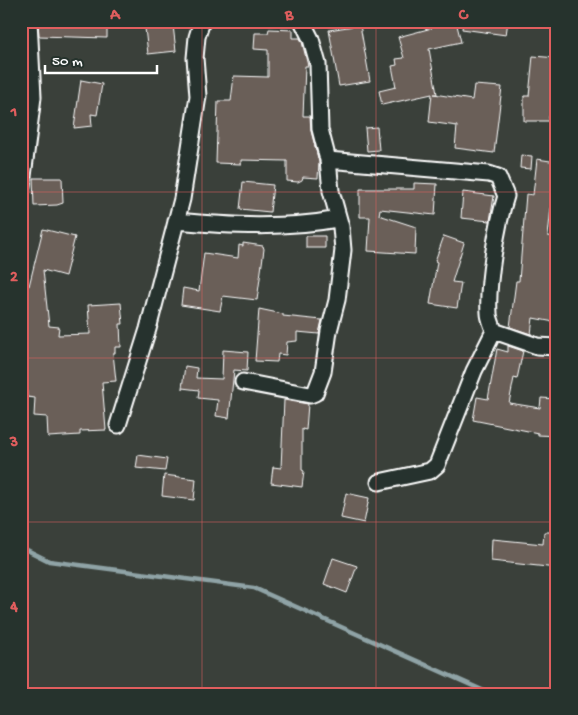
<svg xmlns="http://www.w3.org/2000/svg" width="578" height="715" font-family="'Gochi Hand',sans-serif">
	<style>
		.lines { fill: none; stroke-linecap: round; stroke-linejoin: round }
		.stream { stroke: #8fa3a6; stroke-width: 4.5 }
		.building { fill: #6a5e59; stroke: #fff }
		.minor-casing { stroke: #fff; stroke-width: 19 }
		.minor { stroke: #26332d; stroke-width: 15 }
		.grid { fill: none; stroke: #e05e5e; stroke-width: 1; stroke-opacity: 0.55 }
		.neatline { fill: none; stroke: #e05e5e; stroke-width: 2 }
		.grid-label { font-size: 16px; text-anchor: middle; font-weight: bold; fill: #e05e5e }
	</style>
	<rect width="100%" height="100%" fill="#3a403a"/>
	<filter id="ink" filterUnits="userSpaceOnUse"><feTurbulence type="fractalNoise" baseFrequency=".02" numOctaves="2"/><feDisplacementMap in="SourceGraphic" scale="10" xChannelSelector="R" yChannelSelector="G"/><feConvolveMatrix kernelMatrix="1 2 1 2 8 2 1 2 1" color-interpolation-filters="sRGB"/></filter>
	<g filter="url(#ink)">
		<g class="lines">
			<path class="stream" d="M21,547L49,561L254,588L491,694"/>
		</g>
		<path class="building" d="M47,21H107V38L39,36L38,22Z
			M430,21H456L461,42L429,49L437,94H434L472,100L474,85L502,87L494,153L455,148L457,126L429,122L432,94L382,105L379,91L396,87L392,66L397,65L396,59L404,58L398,37L432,28Z
			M463,21H508L506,35L462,29Z
			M173,25L176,51L148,54L145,28Z
			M360,25L370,81L339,86L329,30Z
			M269,29L293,30V38H300L302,42L308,66H305L303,116H310L311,131L319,162L318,178L303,177L302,180L298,182L287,181V161L241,160V164L216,163L218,101H231L234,76L268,77V50L254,49L255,33H268Z
			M533,56L557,58V117L549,116V121H524V96H529Z
			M81,80L102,84L97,115L91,114L92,126L74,128Z
			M377,127L379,150L367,151L365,128Z
			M521,155L532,156L531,169L520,168Z
			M537,159L557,162V189L553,188L548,236L557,237V317L554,322L533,318L531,334L510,327L516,281H519L526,194L533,195Z
			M33,178H62L63,203L57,205L34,206Z
			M243,182L273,185L270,212L240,209Z
			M414,183L437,184L435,215L380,209L379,215L416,227L415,254L368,251L370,217H360V189H414Z
			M463,192L494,196L490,221L461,218Z
			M43,229L75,237L65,276L43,270L49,326L59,327L58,335L90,334L88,305L121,303L123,324H120L121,347H115V353H113L116,381L102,382L106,430L80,431V435L48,437L47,417L34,416L35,398L27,397L26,361H21V287L29,286Z
			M306,236H325V248H306Z
			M444,236L464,243L452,282L461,283L457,308L430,304L437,262L435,261Z
			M243,243L263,246L264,249L257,300L223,296L220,311L181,305L183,288L199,291L204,253L238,258L239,245L243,246Z
			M259,309L283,314V316L322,320L319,334L297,332V341L287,342L286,355L278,354L277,362L255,361Z
			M508,346L523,351L517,379L514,378L509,403L540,408L541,398L557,399V436L538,435V433L473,420L477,397L488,399L497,349L508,352Z
			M223,350L248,352L247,371L234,370L229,418L216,416L218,400L198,398L199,390L182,388L185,366L197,368L196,378L222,379Z
			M284,400L308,404L306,430L302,429V470L304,471L302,487L271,483L273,467L281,468Z
			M138,455L167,459L165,471L136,468Z
			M164,475L196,479L194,500L162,496Z
			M346,493L369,498L364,523L341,518Z
			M544,532H557V568L491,561L492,539L543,544Z
			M333,558L357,566L347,593L324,584Z"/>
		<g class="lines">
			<defs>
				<path id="minor" d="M328,160L489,174L498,177L506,196C497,224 487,284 489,313C489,319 493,326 494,331L474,371L437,465L430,471L379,482
					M21,192L33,97L29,21
					M176,221C230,226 285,229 338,219
					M494,331L537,346L557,347
					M243,382L310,395L315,393L323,372L329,331L337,300L343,250L341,227L331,191L328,160L320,129L318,64L311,39L302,21
					M118,425L148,329L182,199L198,96L195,58L197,37L202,21"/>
			</defs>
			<use href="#minor" class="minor-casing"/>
			<use href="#minor" class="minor"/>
		</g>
	</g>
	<path class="grid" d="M202,21V694M376,21V694M21,192H557M21,358H557M21,522H557"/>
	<rect width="578" height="715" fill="none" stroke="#26332d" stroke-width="55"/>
	<path d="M45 65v8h112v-8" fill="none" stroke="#ffffff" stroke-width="2.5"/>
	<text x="52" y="65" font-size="15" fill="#ffffff" stroke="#26332d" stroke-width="4" paint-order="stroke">50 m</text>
	<rect x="28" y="28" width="522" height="660" class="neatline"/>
	<g class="grid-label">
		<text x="115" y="19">A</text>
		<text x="289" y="19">B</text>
		<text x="463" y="19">C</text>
		<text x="14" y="116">1</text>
		<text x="14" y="281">2</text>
		<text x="14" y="446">3</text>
		<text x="14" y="611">4</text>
	</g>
</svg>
